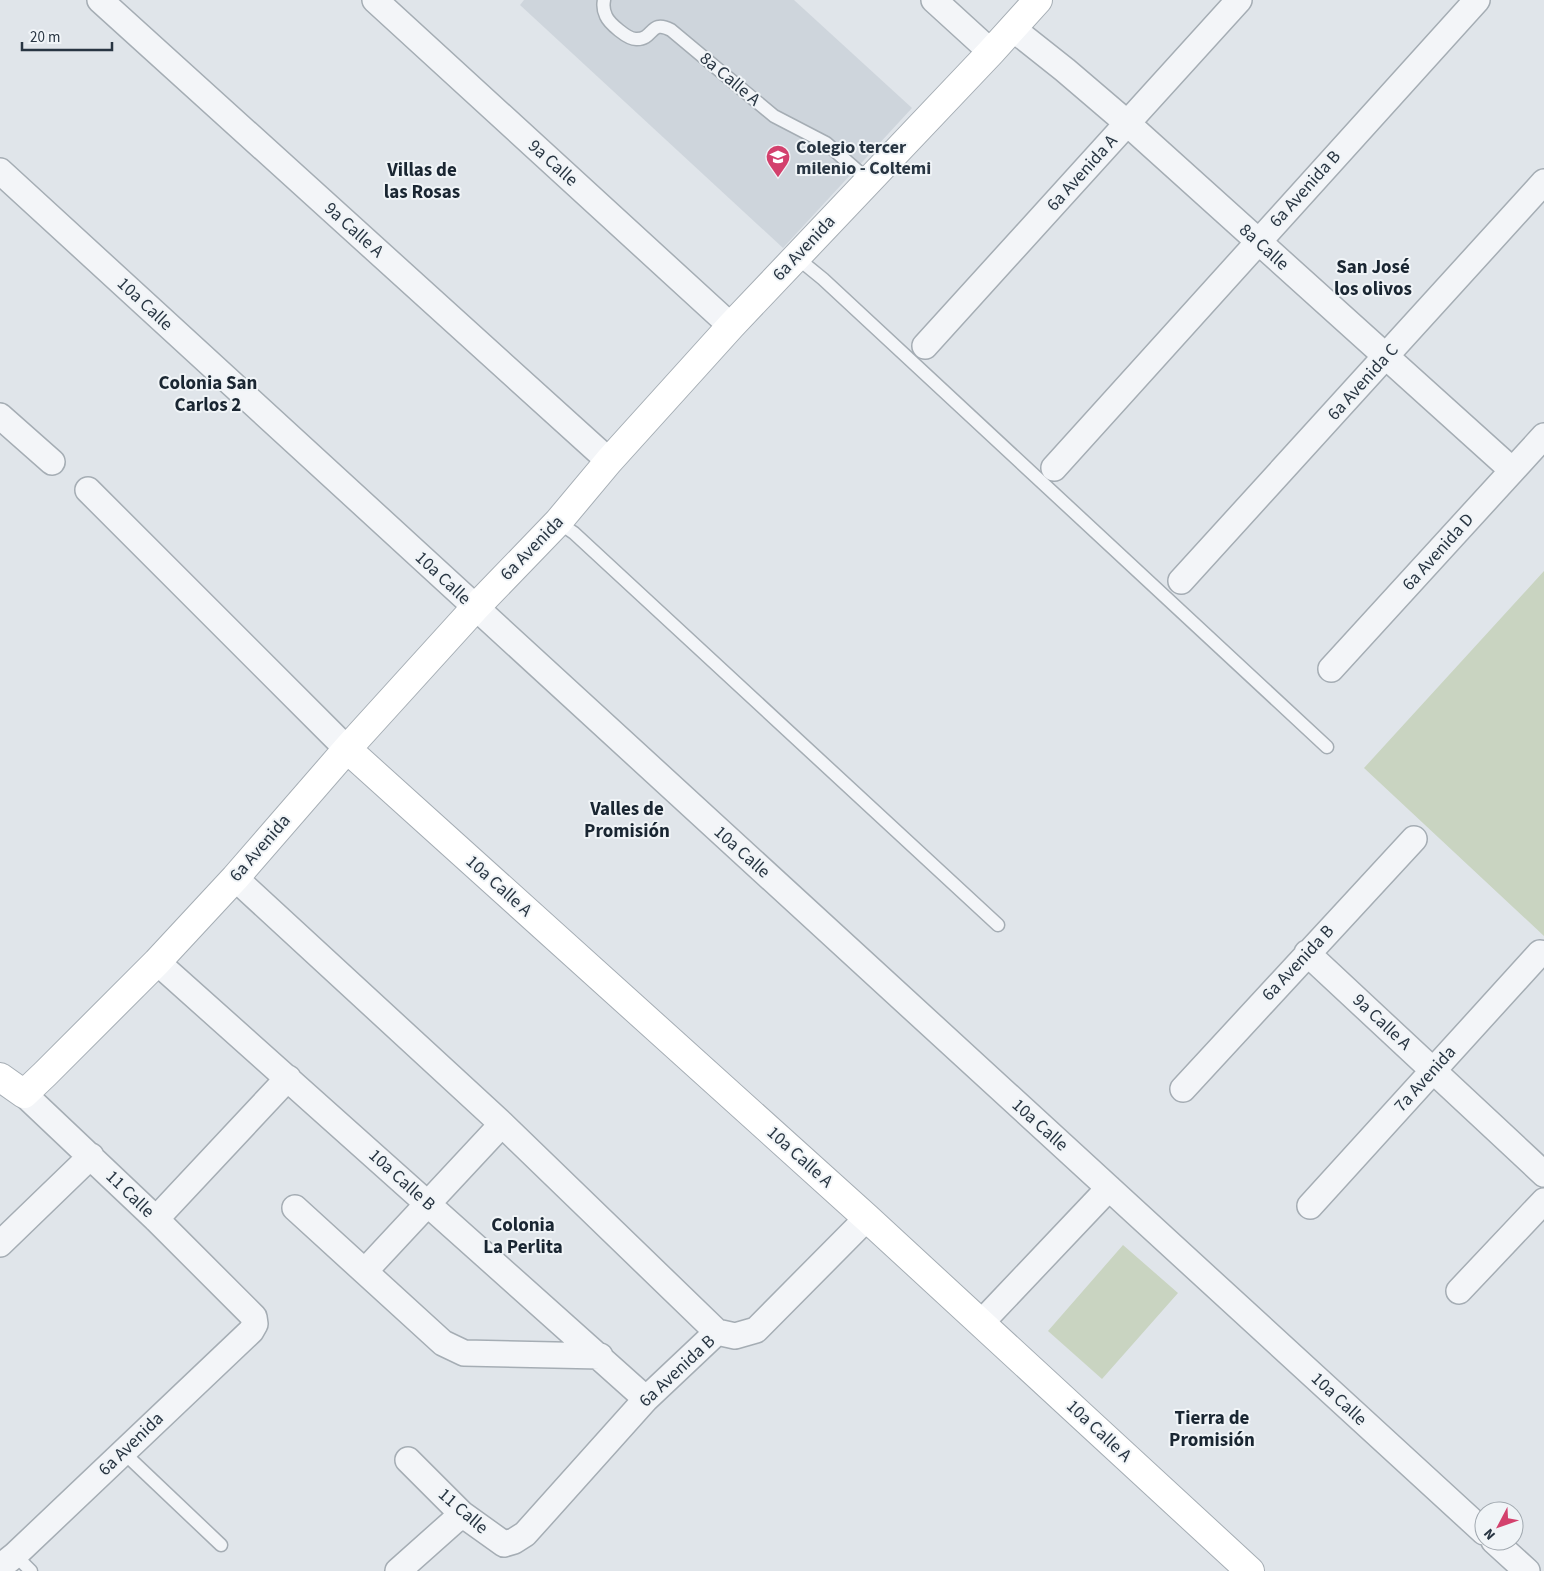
<svg xmlns="http://www.w3.org/2000/svg" width="1544" height="1571" font-family="'Source Sans 3',sans-serif">
	<style>
		.built { fill: #ced5dc }
		.grass { fill: #c9d4c1 }
		.lines { fill: none; stroke-linecap: round; stroke-linejoin: round }
		.lane-casing { stroke: #a5adb4; stroke-width: 15 }
		.street-casing { stroke: #a5adb4; stroke-width: 28 }
		.secondary-casing { stroke: #a5adb4; stroke-width: 30 }
		.lane { stroke: #f3f5f8; stroke-width: 12 }
		.street { stroke: #f3f5f8; stroke-width: 25 }
		.secondary { stroke: #fff; stroke-width: 28 }
		.labels { text-anchor: middle; dominant-baseline: central; stroke-width: 4; stroke-linejoin: round; paint-order: stroke }
		.street-label { font-size: 18px; fill: #283542; stroke: #f0f4f7 }
		.poi-label { font-size: 18px; font-weight: bold; fill: #283542; stroke: #f0f4f7; text-anchor: start }
		.neighbourhood-label { font-size: 19px; font-weight: bold; fill: #1a2632; stroke: #f0f4f7 }
	</style>
	<rect width="100%" height="100%" fill="#e0e5ea"/>
	<path class="built" d="M524,0H794L912,108L783,248L520,5Z"/>
	<path class="grass" d="M1544,571V936L1364,768Z
		M1123,1245L1178,1293L1102,1379L1048,1331Z"/>
	<g class="lines">
		<defs>
			<path id="lane" d="M604,0C603,5 603,10 606,16C609,23 628,40 637,39C654,39 650,19 671,30L774,116L826,143L868,180
				M796,257L823,279L1327,747
				M558,522L574,533L998,925
				M123,1452L221,1545
				M15,1555L31,1571"/>
			<path id="street" d="M100,0L609,461
				M375,0L731,326
				M934,0L991,52
				M1012,28L1065,70L1127,123L1512,470
				M0,171L1484,1532
				M925,346L1239,0
				M0,416L52,462
				M1054,468L1477,0
				M88,490L347,749
				M1181,581L1544,182
				M1331,669L1544,436
				M235,878L502,1124L717,1332
				M1307,953L1544,1174
				M157,962L646,1399
				M1183,1089L1414,839
				M1310,1206L1540,953
				M295,1208L443,1343L464,1353L600,1356
				M156,1219L288,1078
				M0,1244L91,1156
				M365,1271L502,1124
				M1459,1291L1544,1201
				M981,1323L1109,1188
				M408,1460L462,1514L504,1544L514,1541L525,1534L646,1399L717,1332L735,1336L756,1330L867,1218
				M1494,1541L1527,1571
				M0,1567L15,1555L251,1331L255,1324L254,1317L156,1219L24,1094
				M398,1571L462,1514"/>
			<path id="secondary" d="M347,749L867,1218L1250,1571
				M0,1077L24,1094L45,1074L157,962L235,878L347,749L475,608L558,522L609,461L731,326L991,52L1038,0"/>
		</defs>
		<use href="#lane" class="lane-casing"/>
		<use href="#street" class="street-casing"/>
		<use href="#secondary" class="secondary-casing"/>
		<use href="#lane" class="lane"/>
		<use href="#street" class="street"/>
		<use href="#secondary" class="secondary"/>
	</g>
	<defs>
		<symbol id="school-pin" viewBox="-11 -11 22 30"><path d="M0 17L-7.5 6A9.5 9.5 0 1 1 7.5 6Z" fill="#d3416d" stroke="#f0f4f7"/><path d="M0-5L7-2L0 1L-7-2ZM-4 1L0 2.5L4 1V4Q0 6-4 4Z" fill="#fff"/></symbol>
	</defs>
	<g fill-rule="evenodd">
		<use href="#school-pin" x="764" y="143" width="28" height="38"/>
	</g>
	<g class="labels">
		<g class="street-label">
			<text transform="translate(730 79) rotate(40)">8a Calle A</text>
			<text transform="translate(553 163) rotate(42)">9a Calle</text>
			<text transform="translate(1082 173) rotate(-48)">6a Avenida A</text>
			<text transform="translate(1305 189) rotate(-48)">6a Avenida B</text>
			<text transform="translate(354 230) rotate(42)">9a Calle A</text>
			<text transform="translate(1264 247) rotate(42)">8a Calle</text>
			<text transform="translate(804 248) rotate(-47)">6a Avenida</text>
			<text transform="translate(145 304) rotate(43)">10a Calle</text>
			<text transform="translate(1363 382) rotate(-48)">6a Avenida C</text>
			<text transform="translate(532 548) rotate(-46)">6a Avenida</text>
			<text transform="translate(1438 552) rotate(-48)">6a Avenida D</text>
			<text transform="translate(443 578) rotate(43)">10a Calle</text>
			<text transform="translate(260 848) rotate(-49)">6a Avenida</text>
			<text transform="translate(742 852) rotate(42)">10a Calle</text>
			<text transform="translate(499 886) rotate(42)">10a Calle A</text>
			<text transform="translate(1298 963) rotate(-47)">6a Avenida B</text>
			<text transform="translate(1382 1022) rotate(43)">9a Calle A</text>
			<text transform="translate(1425 1079) rotate(-48)">7a Avenida</text>
			<text transform="translate(1040 1125) rotate(42)">10a Calle</text>
			<text transform="translate(800 1157) rotate(42)">10a Calle A</text>
			<text transform="translate(402 1180) rotate(42)">10a Calle B</text>
			<text transform="translate(130 1194) rotate(44)">11 Calle</text>
			<text transform="translate(677 1371) rotate(-43)">6a Avenida B</text>
			<text transform="translate(1339 1399) rotate(43)">10a Calle</text>
			<text transform="translate(1099 1431) rotate(43)">10a Calle A</text>
			<text transform="translate(131 1444) rotate(-44)">6a Avenida</text>
			<text transform="translate(463 1511) rotate(41)">11 Calle</text>
		</g>
		<g class="poi-label">
			<text x="796" y="147">Colegio tercer<tspan x="796" dy="21">milenio - Coltemi</tspan></text>
		</g>
		<g class="neighbourhood-label">
			<text x="422" y="170">Villas de<tspan x="422" dy="22">las Rosas</tspan></text>
			<text x="1373" y="267">San José<tspan x="1373" dy="22">los olivos</tspan></text>
			<text x="208" y="383">Colonia San<tspan x="208" dy="22">Carlos 2</tspan></text>
			<text x="627" y="809">Valles de<tspan x="627" dy="22">Promisión</tspan></text>
			<text x="523" y="1225">Colonia<tspan x="523" dy="22">La Perlita</tspan></text>
			<text x="1212" y="1418">Tierra de<tspan x="1212" dy="22">Promisión</tspan></text>
		</g>
	</g>
	<g transform="translate(1499 1526) rotate(229)"><circle r="24" fill="#f0f4f7" stroke="#a0a8af"/>
	<path d="M0-4L9 19L0 12L-9 19Z" fill="#d3416d"/>
	<text y="-8" font-size="14" font-weight="bold" text-anchor="middle" fill="#283542">N</text>
	</g>
	<path d="M22 42v8h90v-8" fill="none" stroke="#283542" stroke-width="2.5"/>
	<text x="30" y="42" font-size="15" fill="#283542" stroke="#f0f4f7" stroke-width="4" paint-order="stroke">20 m</text>
</svg>
